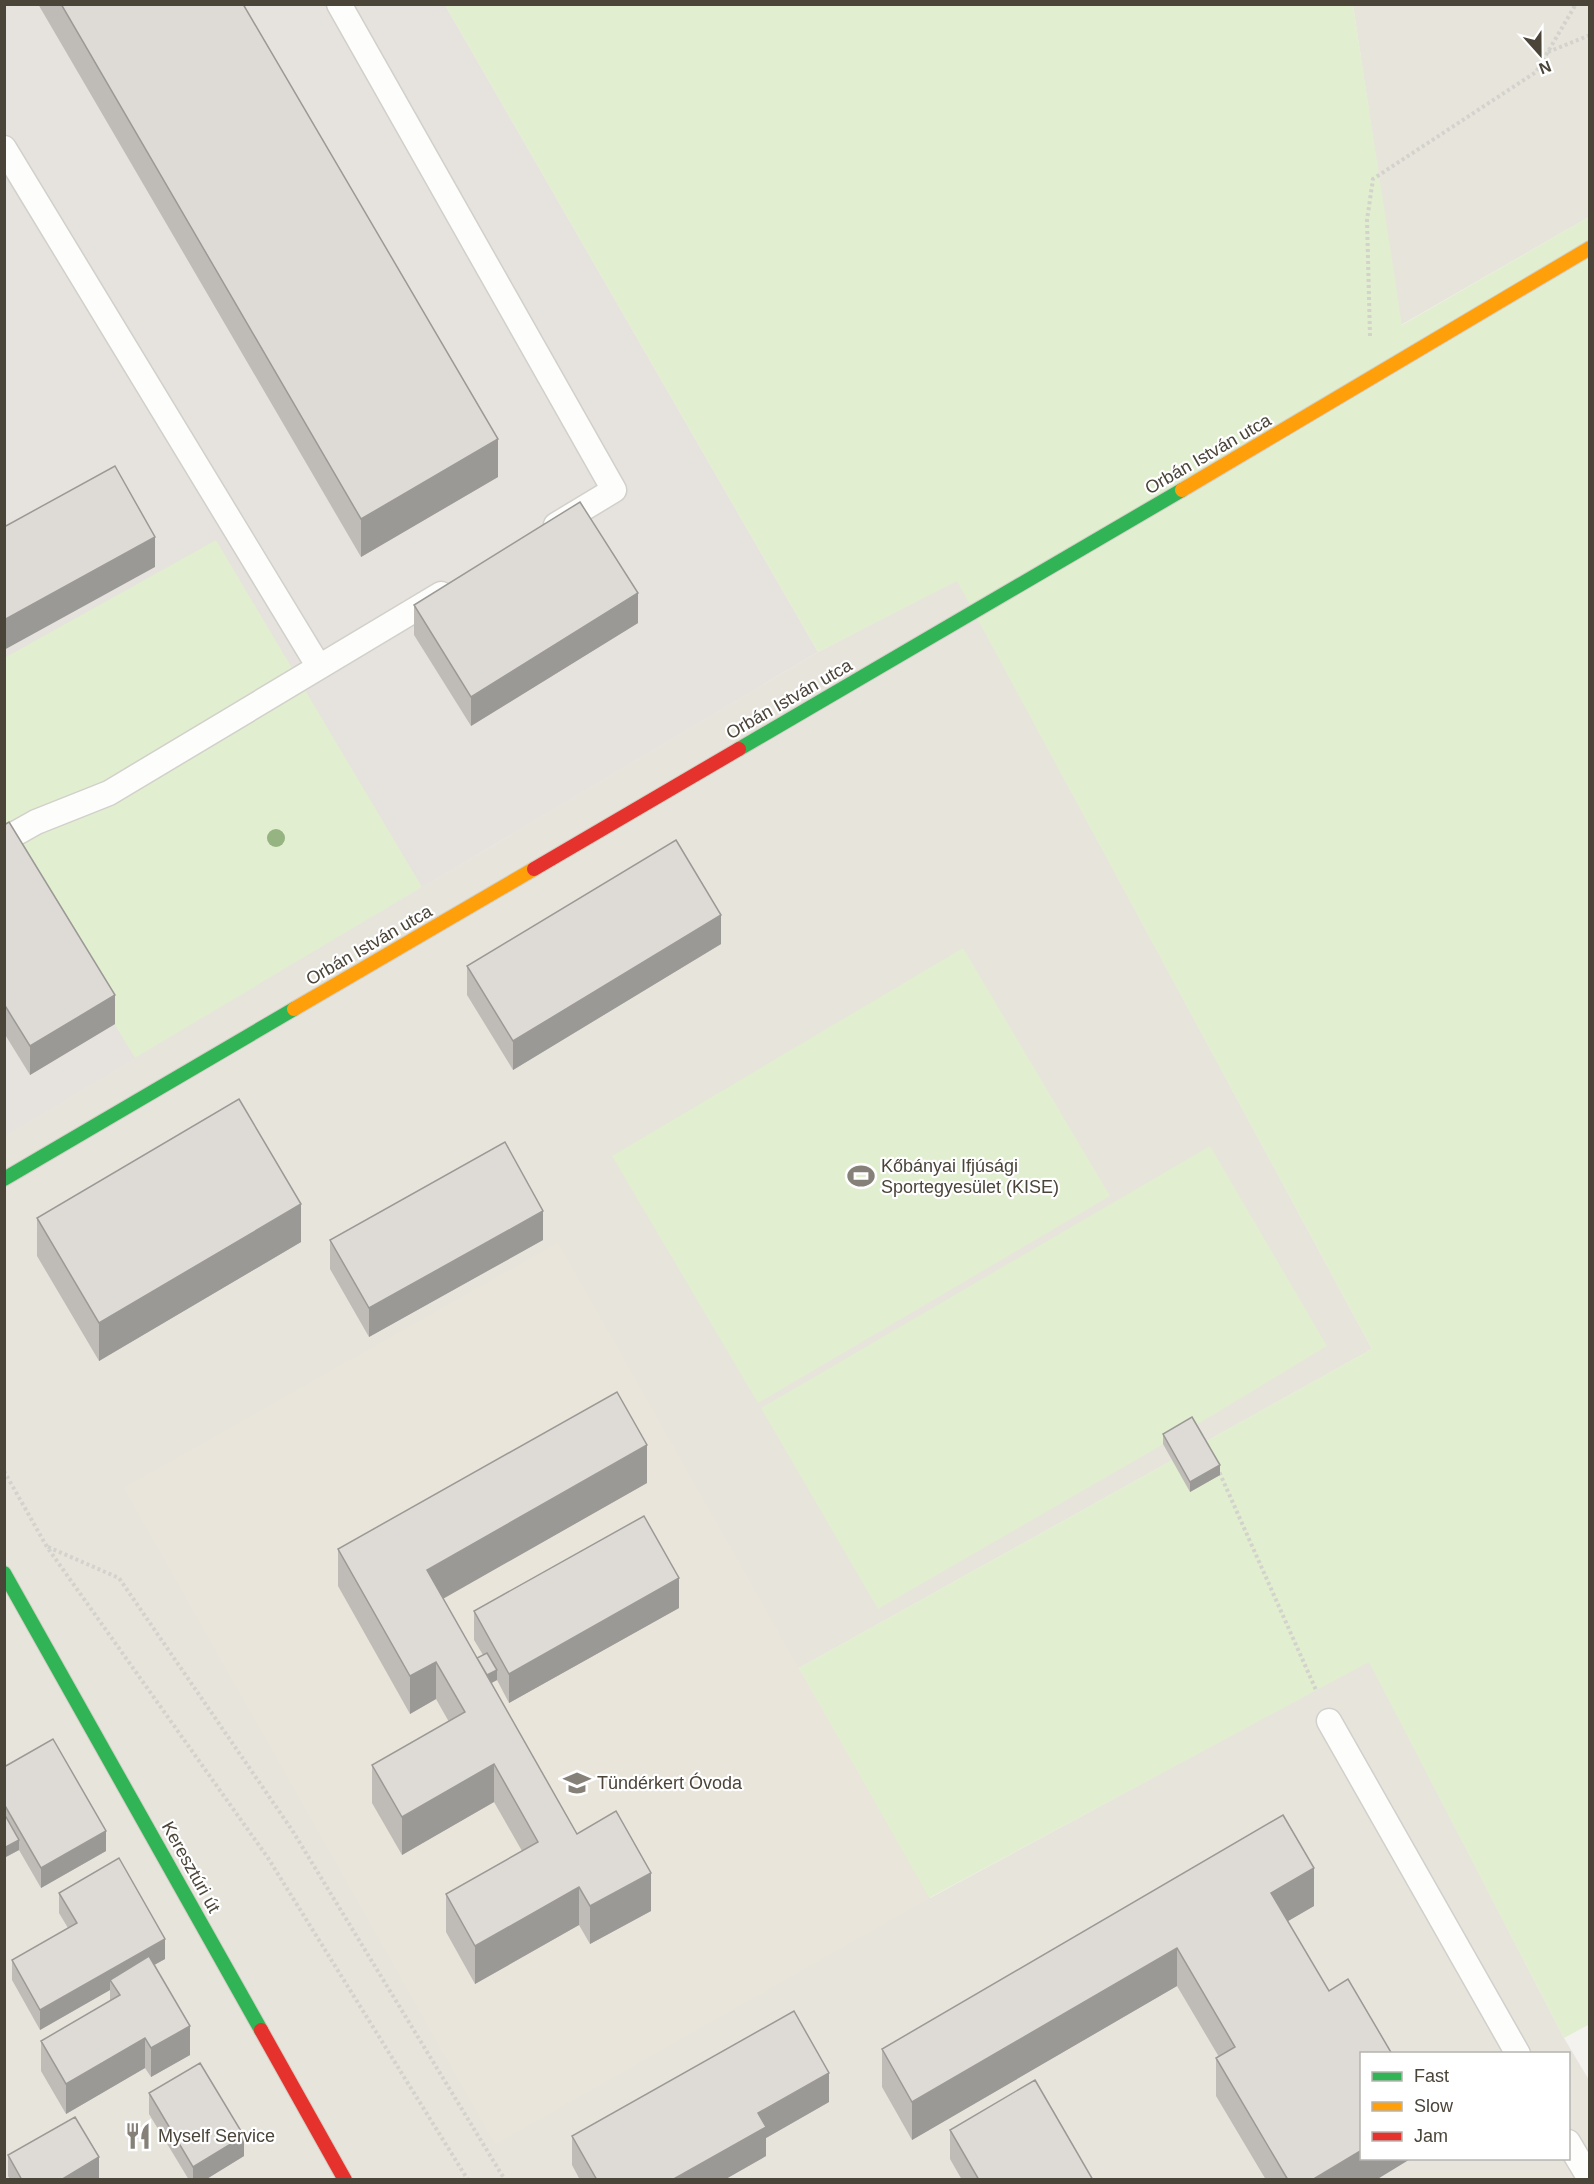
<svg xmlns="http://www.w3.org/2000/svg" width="1594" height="2184" font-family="Arial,sans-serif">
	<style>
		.residential { fill: #e7e4dc; fill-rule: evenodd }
		.industrial { fill: #e6e2de }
		.education { fill: #eae5da }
		.green { fill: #e1eecf }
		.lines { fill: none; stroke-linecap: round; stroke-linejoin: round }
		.lane-casing { stroke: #d2d0cb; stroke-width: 27 }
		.fast-casing { stroke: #d3cfc5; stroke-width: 16 }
		.slow-casing { stroke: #d3cfc5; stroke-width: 16 }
		.jam-casing { stroke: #d3cfc5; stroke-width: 16 }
		.path { stroke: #d3d2cc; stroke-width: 4; stroke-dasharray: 3 3; stroke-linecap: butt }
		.lane { stroke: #fdfdfc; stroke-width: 24 }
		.fast { stroke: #30b455; stroke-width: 14 }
		.slow { stroke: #ff9f0a; stroke-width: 14 }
		.jam { stroke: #e5322d; stroke-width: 14 }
		.tree { fill: #96b382 }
		.wall { fill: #bfbcb8 }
		.shaded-wall { fill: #9b9996 }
		.building { fill: #dedbd6; stroke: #9b9996; stroke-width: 1.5 }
		.labels { text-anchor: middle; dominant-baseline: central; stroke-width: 4.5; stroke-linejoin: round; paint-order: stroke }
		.street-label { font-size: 18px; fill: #4b4439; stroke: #fff }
		.poi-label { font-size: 18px; fill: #4b4439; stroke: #fff; text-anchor: start }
	</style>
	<rect width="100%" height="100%" fill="#f4f2ee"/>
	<path class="residential" d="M1353,5H1589V217L1401,325Z
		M957,580L1372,1349L799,1668L930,1898L1369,1661L1564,2038L1589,2080V2179H5L4,1136L818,652ZM1362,2054H1568V2158H1362Z"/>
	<path class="industrial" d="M5,5H445L818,652L5,1136Z"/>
	<path class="education" d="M558,1243L929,1898L495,2144L124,1488Z"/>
	<path class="green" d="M445,5H1353L1402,325L1589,217L1590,2024L1564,2038L1369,1662L929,1898L799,1668L1372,1349L957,581L818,652Z
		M216,540L422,887L135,1058L5,844L4,658Z
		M963,948L1110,1196L758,1403L612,1156Z
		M1210,1146L1327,1346L1193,1427L878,1609L761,1408Z"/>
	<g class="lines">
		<defs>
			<path id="lane" d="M339,4L614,490L556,525
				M4,148L319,667
				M4,840L36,822L109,793L441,594
				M1329,1721L1518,2054
				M1568,2142L1590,2179"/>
			<path id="fast" d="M739,749L1182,490
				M4,1179L294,1009
				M4,1573L261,2030"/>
			<path id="slow" d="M1182,490L1590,248
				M294,1009L534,869"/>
			<path id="jam" d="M534,869L739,749
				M261,2030L345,2180"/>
		</defs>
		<use href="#lane" class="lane-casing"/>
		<use href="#fast" class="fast-casing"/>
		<use href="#slow" class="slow-casing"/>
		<use href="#jam" class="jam-casing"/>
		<path class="path" d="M1548,52L1590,35
			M1370,336L1367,220L1373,179L1536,72L1576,4
			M1217,1467L1316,1690
			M4,1471L47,1547L268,1858L468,2180
			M48,1547L119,1578L292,1830L505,2180"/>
		<use href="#lane" class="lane"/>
		<use href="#fast" class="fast"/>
		<use href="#slow" class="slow"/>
		<use href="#jam" class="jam"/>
	</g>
	<circle class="tree" cx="276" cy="838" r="9"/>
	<path class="wall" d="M38,4H243L498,477L361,557Z
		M414,605L638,623L471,726L414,635Z
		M4,825L115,1024L30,1075L4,1033Z
		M721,944L513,1070L467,995V966Z
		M37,1218L301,1242L99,1361L37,1256Z
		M330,1240H543L369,1337L330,1269Z
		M1163,1434L1220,1475L1190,1492L1163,1444Z
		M647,1483L443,1598L477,1658L483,1655L474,1640V1611L679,1608L509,1703L497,1680L491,1683L577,1834L651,1911L590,1944L579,1925L475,1984L446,1932V1894L522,1851L494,1802L402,1855L372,1803V1765L449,1722L436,1699L410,1714L338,1586V1549Z
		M4,1767L106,1851L41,1888L19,1850L4,1858Z
		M1283,1815L1314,1906L1288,1921L1376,2180H1266L1216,2096V2058L1219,2057L1177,1986L912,2140L882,2087V2049Z
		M59,1893L165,1959L154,1965L190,2055L151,2077L145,2068L66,2114L41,2071V2041L110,2001V1990L40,2030L12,1980V1960L68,1928L59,1913Z
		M149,2093L244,2156L205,2180H189L149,2114Z
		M829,2102L766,2138V2156L724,2180H580L572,2165V2136Z
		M950,2130L1093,2180H962L950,2159Z
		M8,2155L99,2178L96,2180H10L8,2176Z"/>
	<path class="shaded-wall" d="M498,439V477L361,557V519Z
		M155,537V567L4,650V620Z
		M638,593V623L471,726V697Z
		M721,915V944L513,1070V1041Z
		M115,995V1024L30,1075V1046Z
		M301,1204V1242L99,1361V1323Z
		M543,1211V1240L369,1337V1308Z
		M647,1445V1483L427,1608V1570Z
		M1220,1465V1475L1190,1492V1482Z
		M679,1578V1608L509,1703V1674Z
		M436,1662V1699L410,1714V1676Z
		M497,1670V1680L475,1692V1682Z
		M494,1764V1802L402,1855V1817Z
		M106,1831V1851L41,1888V1868Z
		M19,1840V1850L4,1858V1848Z
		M1314,1868V1906L1271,1931V1893Z
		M651,1873V1911L590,1944V1906Z
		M579,1887V1925L475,1984V1946Z
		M165,1939V1959L115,1987L110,1980V1990L40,2030V2010Z
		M1177,1948V1986L912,2140V2102Z
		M190,2026V2055L151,2077V2048Z
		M145,2038V2068L66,2114V2084Z
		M829,2073V2102L766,2138V2156L724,2180H672L758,2113Z
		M244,2136V2156L205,2180H193V2167Z
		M1362,2150V2158H1412L1376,2180H1312Z
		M99,2157V2178L96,2180H61Z"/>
	<path class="building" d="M61,4H243L498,439L361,519Z
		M115,466L155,537L4,620V527Z
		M580,502L638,593L471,697L414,605Z
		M9,822L115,995L30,1046L4,1004V825Z
		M676,840L721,915L513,1041L467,966Z
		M239,1099L301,1204L99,1323L37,1218Z
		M505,1142L543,1211L369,1308L330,1240Z
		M617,1392L647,1445L427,1570L577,1834L616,1811L651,1873L590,1906L579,1887L475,1946L446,1894L538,1842L494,1764L402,1817L372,1765L465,1712L436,1662L410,1676L338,1549Z
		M1192,1417L1220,1465L1190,1482L1163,1434Z
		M644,1516L679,1578L509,1674L474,1611Z
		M487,1653L497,1670L487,1675L477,1658Z
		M53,1739L106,1831L41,1868L4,1804V1767Z
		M1283,1815L1314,1868L1271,1893L1329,1991L1348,1979L1392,2054H1362V2150L1312,2180H1288L1216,2058L1235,2047L1177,1948L912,2102L882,2049Z
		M4,1817H6L19,1840L4,1848Z
		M119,1858L165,1939L40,2010L12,1960L77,1923L59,1893Z
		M149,1956L190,2026L151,2048L145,2038L66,2084L41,2041L120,1995L110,1980Z
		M794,2011L829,2073L758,2113L766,2127L672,2180H597L572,2136Z
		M200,2063L244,2136L193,2167L149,2093Z
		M1035,2080L1093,2180H979L950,2130Z
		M75,2117L99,2157L61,2180H22L8,2155Z"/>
	<defs>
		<symbol id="stadium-bare" viewBox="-9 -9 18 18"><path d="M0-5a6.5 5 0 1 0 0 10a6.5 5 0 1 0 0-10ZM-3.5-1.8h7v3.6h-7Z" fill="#868178" stroke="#fff" stroke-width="2.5" paint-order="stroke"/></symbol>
		<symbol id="school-bare" viewBox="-9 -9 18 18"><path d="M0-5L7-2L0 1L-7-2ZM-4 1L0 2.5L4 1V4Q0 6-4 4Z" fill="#868178" stroke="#fff" stroke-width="2.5" paint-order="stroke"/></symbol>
		<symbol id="restaurant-bare" viewBox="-9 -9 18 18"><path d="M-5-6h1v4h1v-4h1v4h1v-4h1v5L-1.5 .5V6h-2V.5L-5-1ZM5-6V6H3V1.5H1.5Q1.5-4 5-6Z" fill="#868178" stroke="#fff" stroke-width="2.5" paint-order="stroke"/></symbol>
	</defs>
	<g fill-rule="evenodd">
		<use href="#stadium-bare" x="842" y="1157" width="38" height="38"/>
		<use href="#school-bare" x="558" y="1764" width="38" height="38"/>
		<use href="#restaurant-bare" x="119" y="2117" width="38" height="38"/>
	</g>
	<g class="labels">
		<g class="street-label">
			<text transform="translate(1208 454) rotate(-30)">Orbán István utca</text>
			<text transform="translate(789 699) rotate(-30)">Orbán István utca</text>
			<text transform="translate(369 945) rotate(-30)">Orbán István utca</text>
			<text transform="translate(191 1867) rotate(61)">Keresztúri út</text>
		</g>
		<g class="poi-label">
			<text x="881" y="1166">Kőbányai Ifjúsági<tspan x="881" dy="21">Sportegyesület (KISE)</tspan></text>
			<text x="597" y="1783">Tündérkert Óvoda</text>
			<text x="158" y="2136">Myself Service</text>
		</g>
	</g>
	<rect width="1594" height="2184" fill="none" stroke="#4b4439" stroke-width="12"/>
	<rect x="1360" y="2052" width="210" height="108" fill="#ffffff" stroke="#b7b4b0" stroke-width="1.5"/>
	<rect x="1372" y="2072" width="30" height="9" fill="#30b455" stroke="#b7b4b0" stroke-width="1.5"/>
	<text x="1414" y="2082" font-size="18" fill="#4b4439">Fast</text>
	<rect x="1372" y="2102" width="30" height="9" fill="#ff9f0a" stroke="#b7b4b0" stroke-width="1.5"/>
	<text x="1414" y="2112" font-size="18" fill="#4b4439">Slow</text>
	<rect x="1372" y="2132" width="30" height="9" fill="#e5322d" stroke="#b7b4b0" stroke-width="1.5"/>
	<text x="1414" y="2142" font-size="18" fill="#4b4439">Jam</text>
	<g transform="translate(1540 54) rotate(159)" stroke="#ffffff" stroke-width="4.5" paint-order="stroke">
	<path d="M0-4.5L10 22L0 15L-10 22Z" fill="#4b4439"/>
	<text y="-9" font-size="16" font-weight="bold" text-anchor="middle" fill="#4b4439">N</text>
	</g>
</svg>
